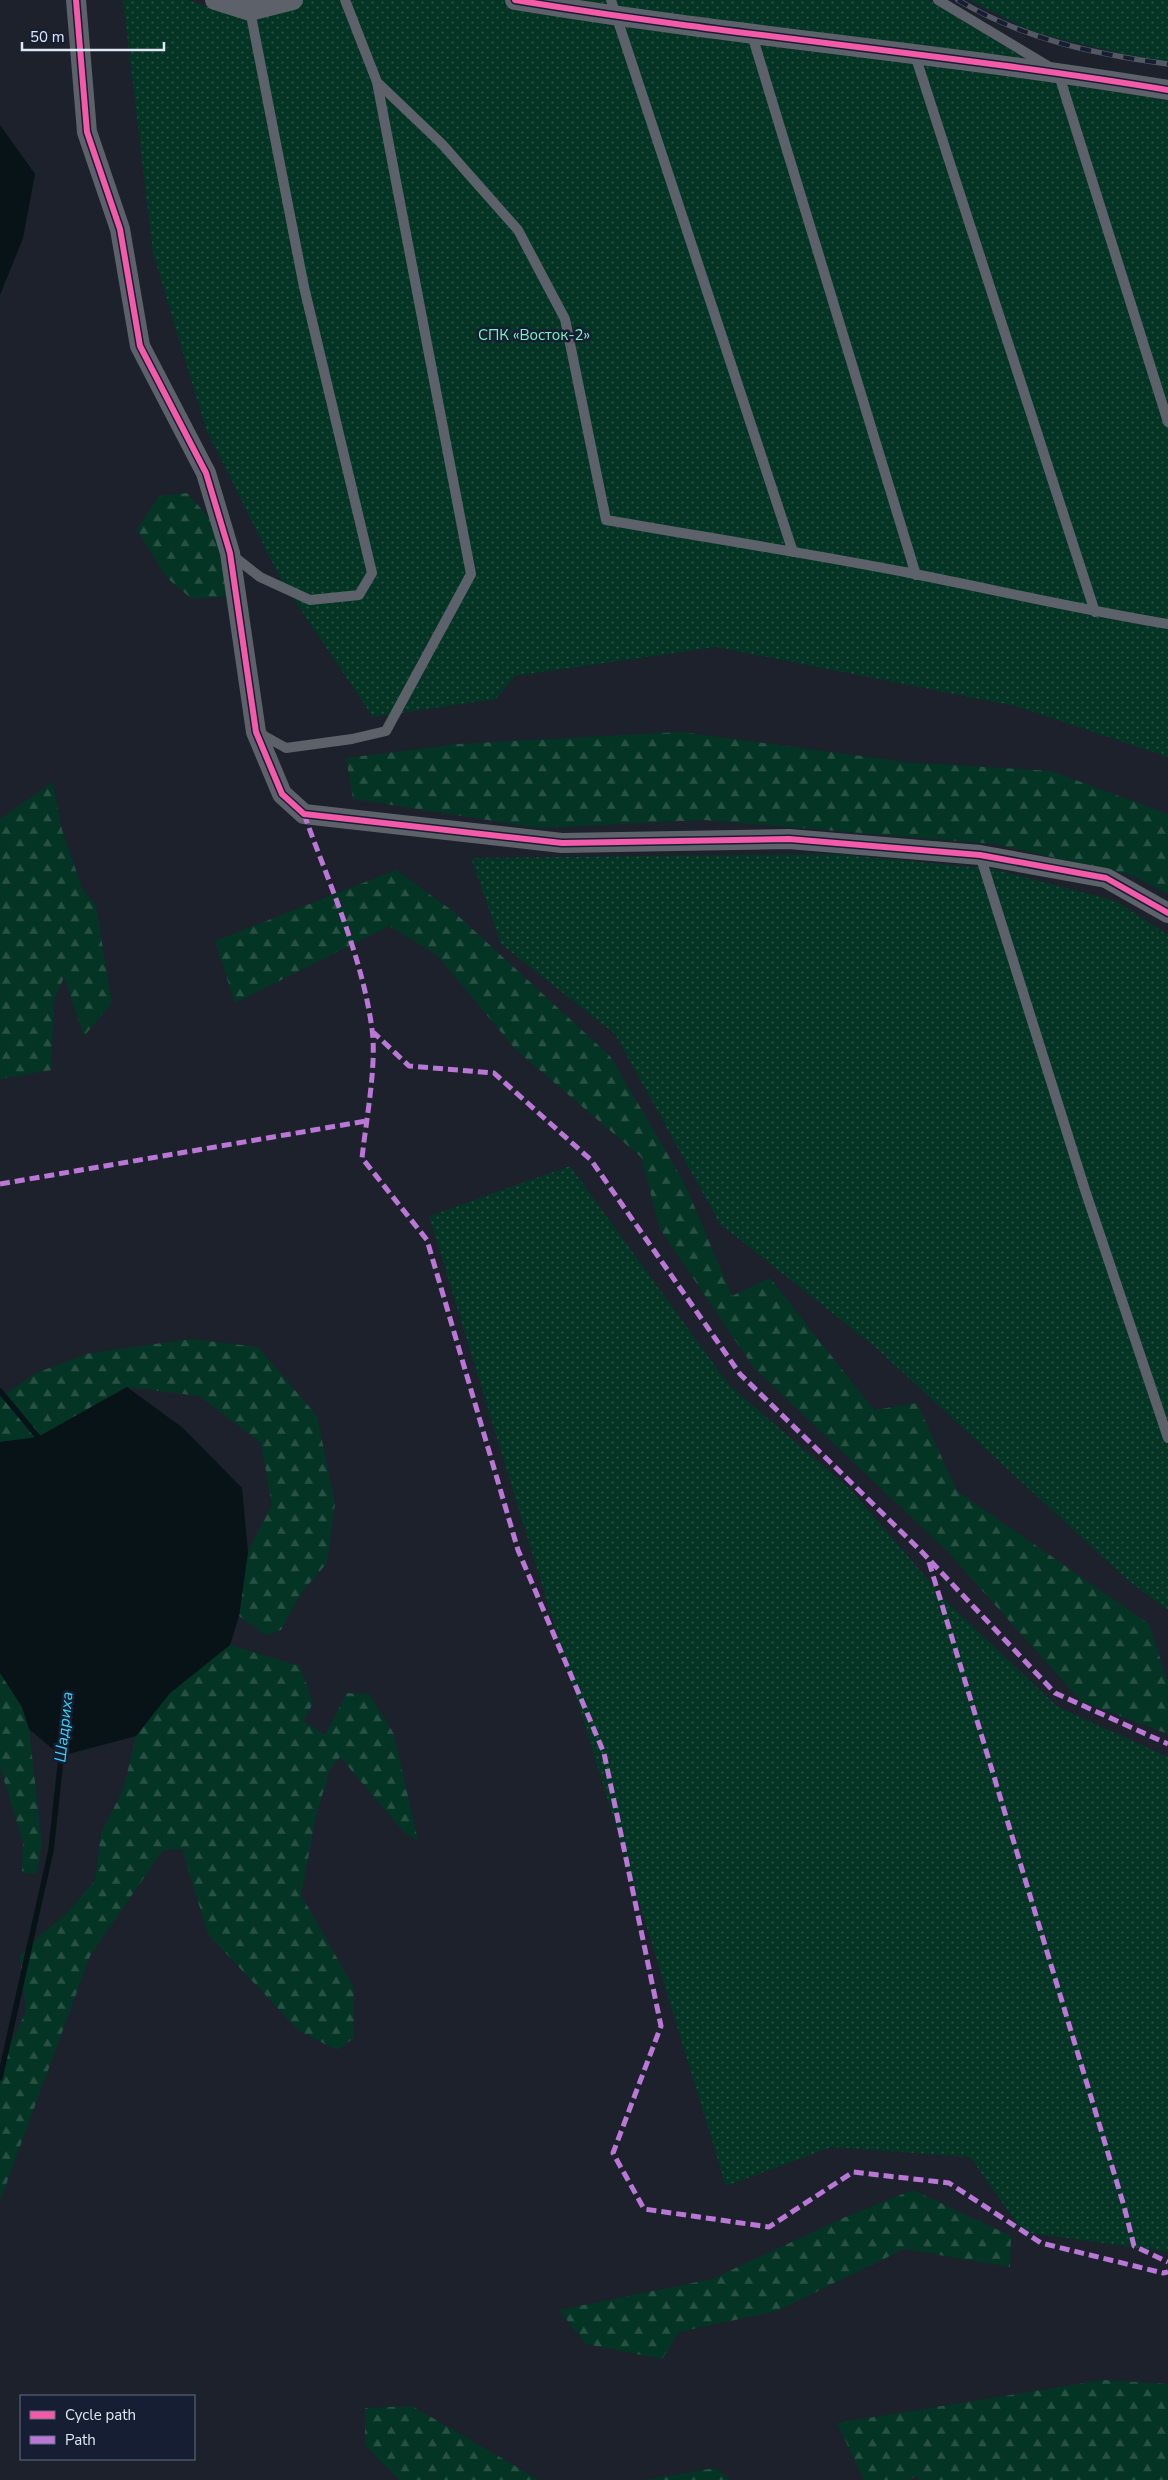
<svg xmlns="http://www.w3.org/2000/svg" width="1168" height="2480" font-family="'Nunito Sans',sans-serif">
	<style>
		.forest { fill: url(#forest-firs) }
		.garden { fill: url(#garden-dots) }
		.water { fill: #071317 }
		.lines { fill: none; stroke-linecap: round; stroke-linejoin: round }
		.stream { stroke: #071317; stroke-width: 5.5 }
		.lane { stroke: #5d616a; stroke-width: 10 }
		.street { stroke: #5d616a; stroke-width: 20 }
		.rail-casing { stroke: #535862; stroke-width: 5.5 }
		.rail { stroke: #151e33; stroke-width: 4; stroke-dasharray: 11; stroke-linecap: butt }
		.quiet { stroke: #ba77d6; stroke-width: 5; stroke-dasharray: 10 5; stroke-linecap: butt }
		.cycleway-casing { stroke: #151e33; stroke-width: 9 }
		.cycleway { stroke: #f35aa7; stroke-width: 6 }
		.labels { text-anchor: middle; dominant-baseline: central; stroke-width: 5; stroke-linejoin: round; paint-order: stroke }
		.park-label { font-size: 15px; fill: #7bf5bf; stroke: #151e33 }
		.water-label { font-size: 16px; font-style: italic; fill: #36d8fa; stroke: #151e33 }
	</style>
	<defs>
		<pattern id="forest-firs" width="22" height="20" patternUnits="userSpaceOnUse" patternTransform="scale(1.25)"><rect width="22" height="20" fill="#043424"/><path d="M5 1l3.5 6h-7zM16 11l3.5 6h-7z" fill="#285144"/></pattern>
		<pattern id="garden-dots" width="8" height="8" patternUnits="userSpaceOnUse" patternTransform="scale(1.25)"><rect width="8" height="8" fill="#043424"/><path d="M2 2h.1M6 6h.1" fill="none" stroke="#285144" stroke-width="1.8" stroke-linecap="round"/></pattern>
	</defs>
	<rect width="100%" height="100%" fill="#1c212c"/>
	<path class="forest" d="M187,493L213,522L230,596L192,599L167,578L137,530L159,496Z
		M681,732L906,762L1051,771L1168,814V894L1132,875L994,844L704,820L538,828L353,799L346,758L458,744Z
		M53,782L62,830L82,888L96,906L112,1003L84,1036L64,977L54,1000L51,1070L0,1079V819Z
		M396,870L454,912L610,1056L684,1182L732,1296L770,1278L874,1410L917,1403L957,1491L1149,1624L1168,1683V1734L1081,1701L947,1551L754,1368L660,1229L641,1157L516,1050L437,955L389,926L235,1003L215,941Z
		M191,1339L258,1347L317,1416L335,1504L327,1563L301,1593L281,1630L266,1635L239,1616L248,1552L272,1505L261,1443L199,1396L127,1387L38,1437L0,1442V1398L36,1373L90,1353Z
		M230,1645L300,1666L313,1703L304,1721L325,1735L347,1693L369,1694L394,1734L418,1841L404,1832L340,1757L330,1769L316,1816L301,1895L354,1988V2038L337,2050L299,2031L208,1934L182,1849L163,1850L90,1956L0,2201V2068L26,2011L20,1956L43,1933L68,1912L95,1880L101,1833L123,1790L136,1736L170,1693Z
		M0,1673L22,1707L29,1729L42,1844L36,1874L22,1873L23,1842L0,1767Z
		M913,2190L1011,2236L1010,2267L904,2249L777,2311L679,2332L662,2359L586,2344L559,2310L712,2279L843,2218Z
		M1103,2380L1168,2384V2480H919L917,2476L909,2480H864L837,2423Z
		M412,2406L539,2480H399L365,2445V2408Z
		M715,2468L731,2480H644Z"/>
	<path class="garden" d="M123,0H188L249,21L298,0H929L1067,84L1168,100V757L1015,706L716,647L515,676L496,699L373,717L282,582L206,429L153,253Z
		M969,0H1168V65L1036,33Z
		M836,854L993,869L1116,901L1168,935V1610L1130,1582L874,1346L720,1224L615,1034L501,944L471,858Z
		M570,1166L729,1385L850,1489L950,1605L1058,1707L1168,1757V2252L1023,2232L970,2157L831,2147L726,2186L429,1216Z"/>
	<path class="water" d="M0,125L35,174L23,238L0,295Z
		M127,1387L183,1428L242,1488L248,1552L239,1616L230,1645L170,1693L136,1736L61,1756L29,1729L22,1707L0,1673V1442L38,1437Z"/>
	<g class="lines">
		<path class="stream" d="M0,1391L38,1437L40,1442
			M0,2078L51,1850L62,1749"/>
		<path class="lane" d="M345,0L377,82L442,144L518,230L565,319L606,520C709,538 813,554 915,574C1000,591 1083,610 1168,624
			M611,0L793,552
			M938,0L1058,72L1168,422
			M752,35L916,575
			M915,55L1095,612
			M232,555L260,577L310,600L359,595L372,573L304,287L248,0
			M259,733L286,748L352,739L386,731L471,574L377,82
			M980,855L1085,1190L1168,1438"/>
		<path class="street" d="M76,0L87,132L120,229L140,346L206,473L230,553L256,732L282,794L304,814L562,843L789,839L980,855L1106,878L1168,913
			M215,0L250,11L293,0
			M515,0C732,36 951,54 1168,90"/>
		<defs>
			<path id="rail" d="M958,0C1023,39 1094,54 1168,64"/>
		</defs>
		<use href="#rail" class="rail-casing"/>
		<use href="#rail" class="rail"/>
		<path class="quiet" d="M304,814C329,884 362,955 372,1029C377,1064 366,1121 362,1158L427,1240L518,1550L604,1753L661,2026L613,2153L644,2209L769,2227L853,2172L949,2183L1041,2243L1163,2273L1168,2272
			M372,1031L409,1066L494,1073L591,1160L740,1374L922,1552L1055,1693L1168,1744
			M0,1184L366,1121
			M929,1562L1124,2206L1134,2246L1168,2262"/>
		<defs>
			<path id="cycleway" d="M76,0L87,132L120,229L140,346L206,473L230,553L256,732L282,794L304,814L562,843L789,839L980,855L1106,878L1168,913
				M515,0C732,36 951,54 1168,90"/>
		</defs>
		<use href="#cycleway" class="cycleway-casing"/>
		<use href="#cycleway" class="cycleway"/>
	</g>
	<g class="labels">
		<g class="park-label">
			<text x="534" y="335">СПК «Восток-2»</text>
		</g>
		<g class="water-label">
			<text transform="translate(64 1727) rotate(-84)">Шадриха</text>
		</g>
	</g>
	<rect x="20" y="2395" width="175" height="65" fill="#151e33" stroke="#666f81"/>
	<rect x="30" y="2411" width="25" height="8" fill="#f35aa7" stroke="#666f81"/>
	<text x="65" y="2420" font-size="15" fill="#e0e8f6">Cycle path</text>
	<rect x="30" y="2436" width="25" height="8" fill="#ba77d6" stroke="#666f81"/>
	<text x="65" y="2445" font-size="15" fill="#e0e8f6">Path</text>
	<path d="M22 42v8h142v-8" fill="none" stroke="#e0e8f6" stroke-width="2.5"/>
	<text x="30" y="42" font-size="15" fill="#e0e8f6" stroke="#151e33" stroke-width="4" paint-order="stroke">50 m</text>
</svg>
